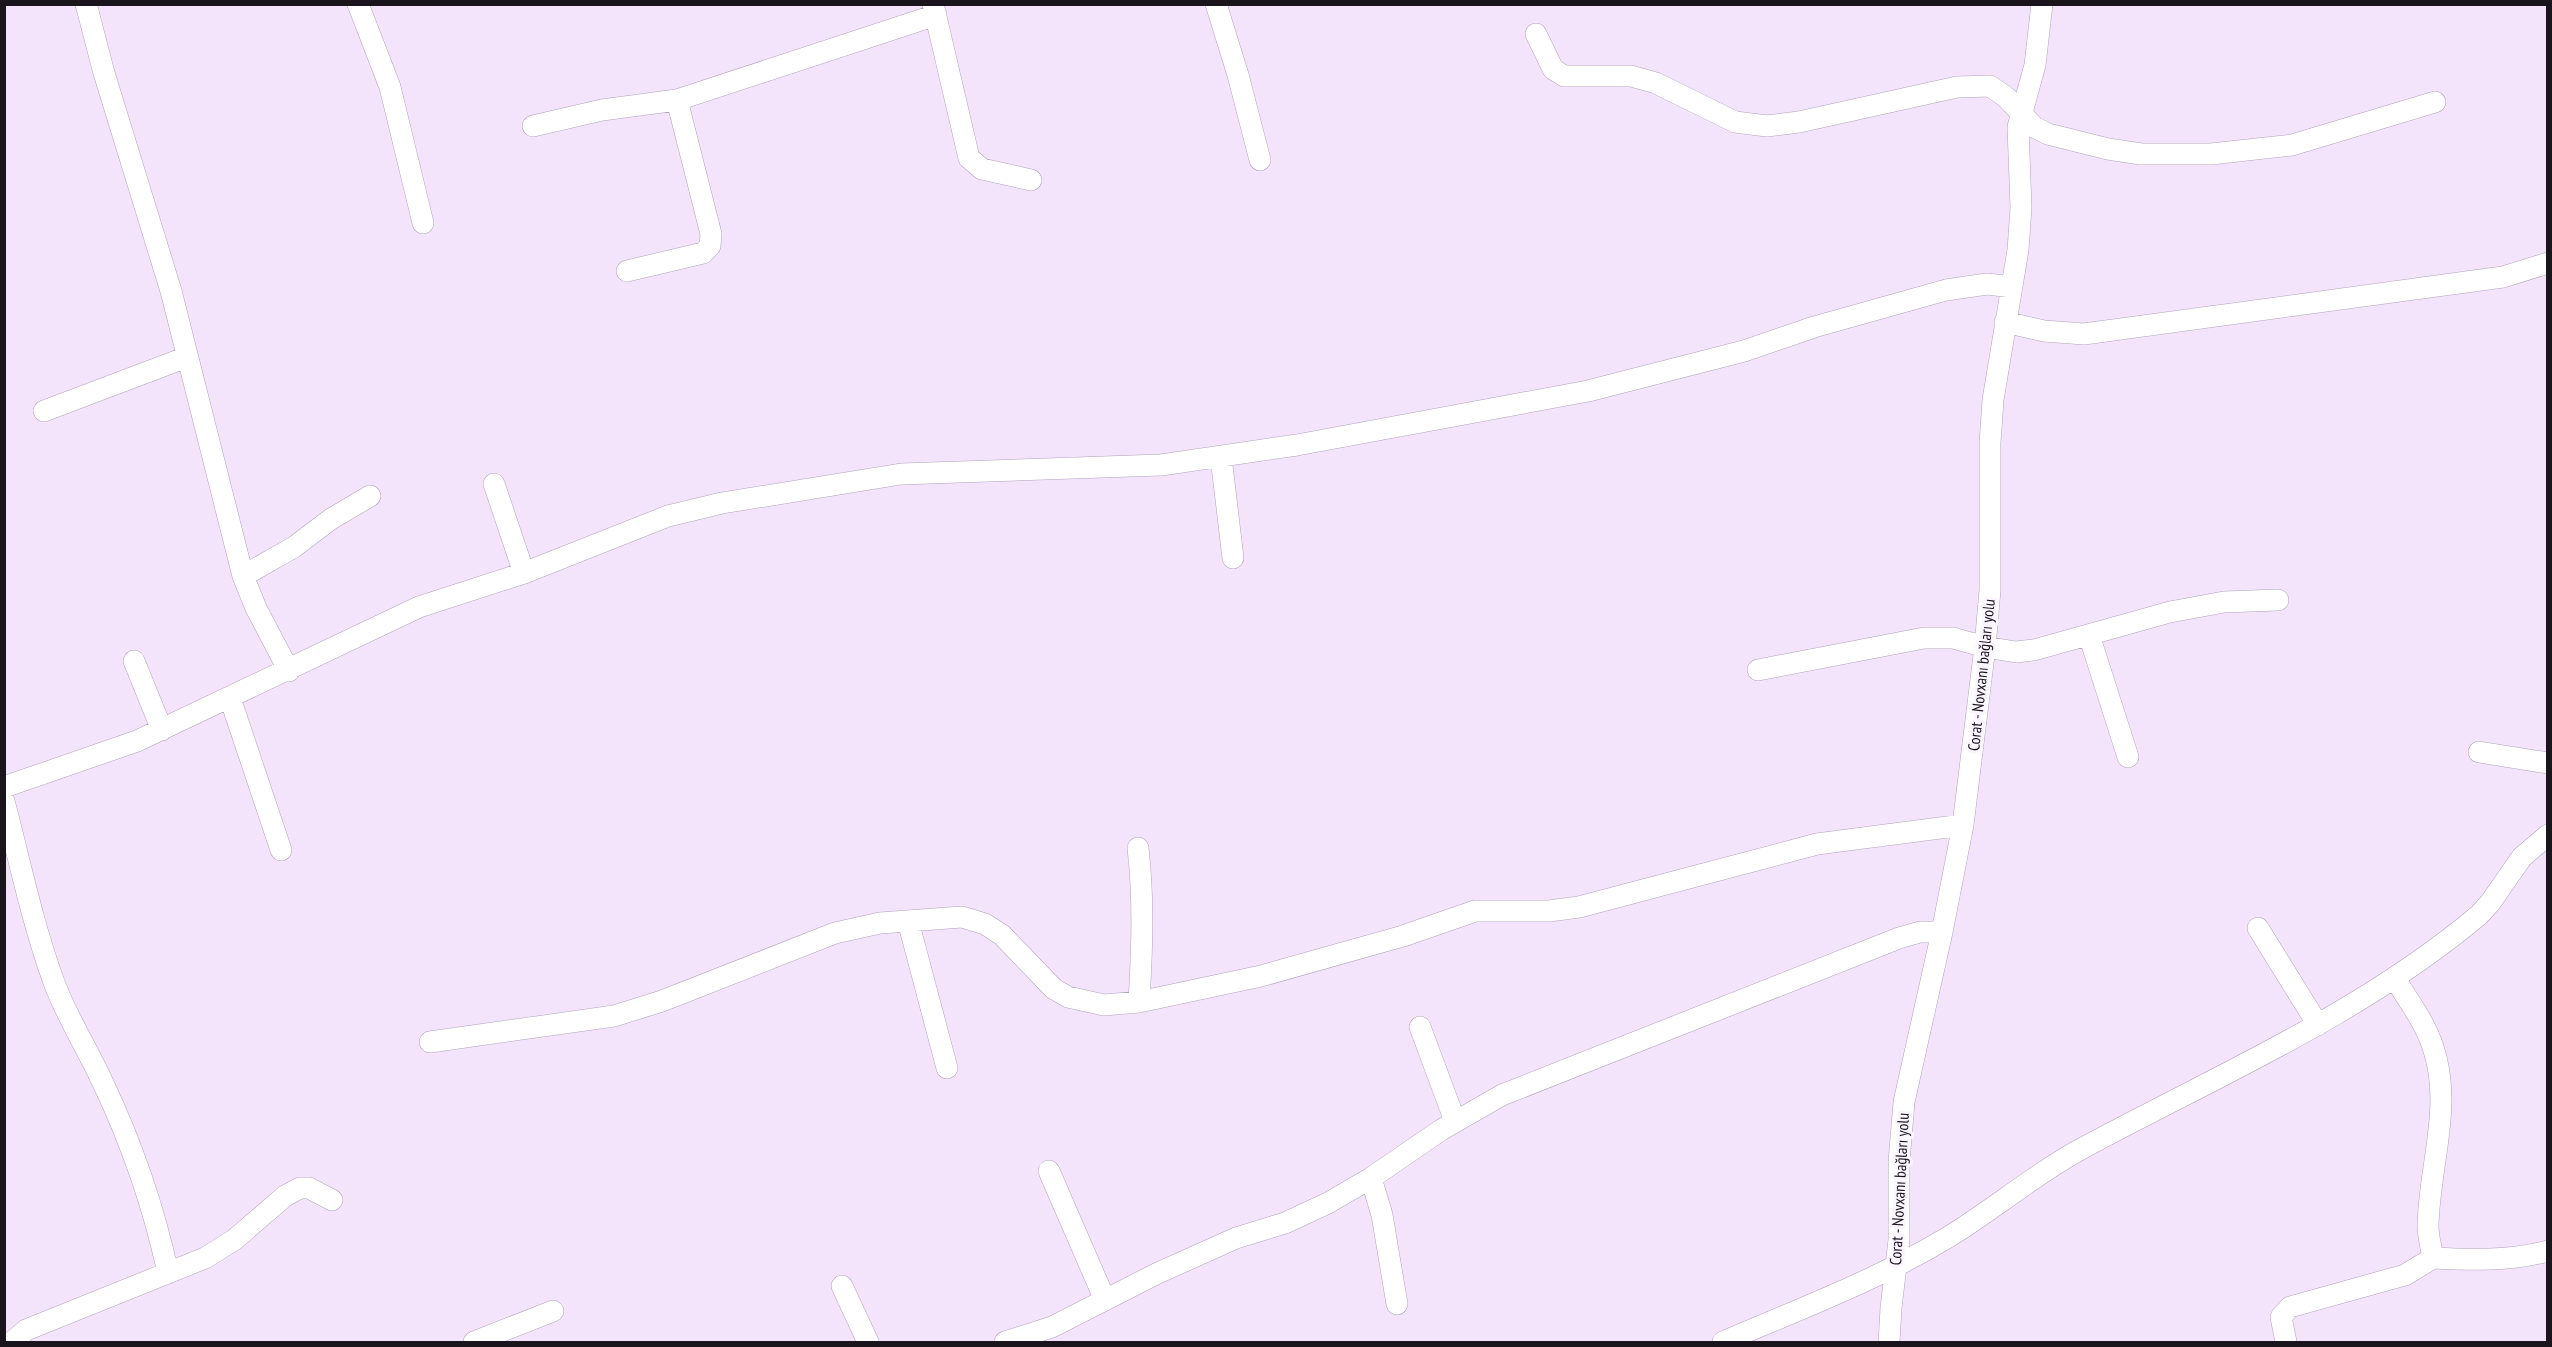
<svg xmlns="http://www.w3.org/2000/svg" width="2552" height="1347" font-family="'PT Sans Narrow',sans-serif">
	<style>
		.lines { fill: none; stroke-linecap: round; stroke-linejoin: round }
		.minor-casing { stroke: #b1a3b9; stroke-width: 22 }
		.minor { stroke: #fff; stroke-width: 21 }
		.labels { text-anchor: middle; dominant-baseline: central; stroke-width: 6; stroke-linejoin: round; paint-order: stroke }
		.street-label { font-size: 16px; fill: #1a151d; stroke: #fbf5ff }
	</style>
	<rect width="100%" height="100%" fill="#f3e4fc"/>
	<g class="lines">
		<defs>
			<path id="minor" d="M86,4L104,73L171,291L243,576L256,608L289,671
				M358,4L390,87L423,223
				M933,4L969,158L982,169L1031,180
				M1216,4L1238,75L1260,160
				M1536,34L1553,69L1564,76H1631L1656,83L1735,122L1767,126L1799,122L1957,87L1990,86L2006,97L2034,127L2048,134L2108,149L2141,154H2211L2292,145L2435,102
				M533,126L602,110L677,100L936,15
				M627,271L703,253L710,246L711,234L677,100
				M2005,322L2044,331L2084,334L2503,277L2548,263
				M44,411L187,357
				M1221,457L1233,558
				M494,484L524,573
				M243,576L294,547L331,519L370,496
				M2089,635L2128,757
				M134,661L162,730
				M1758,670L1924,638H1953L1985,647L2016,652L2034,650L2170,612L2224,602L2278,600
				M230,698L281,850
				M2479,752L2548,763
				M4,787L137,741L419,607L524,573L668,516L722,503L901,474L1161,465L1297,445L1588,391L1744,351L1814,327L1946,290L1987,284L2012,287
				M4,801C20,862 33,926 55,985C68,1019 88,1050 103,1083C132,1144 154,1208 168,1273
				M1138,848C1144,900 1142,950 1139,1002
				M908,921L947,1068
				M2258,928L2318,1025
				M2395,979C2409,1001 2425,1023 2433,1047C2453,1106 2429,1166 2428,1226C2428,1236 2431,1247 2433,1258C2472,1260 2510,1261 2548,1251
				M1420,1027L1455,1121
				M430,1042L614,1016L662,1001L835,933L880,923L962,917L985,924L1002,935L1054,989L1068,997L1104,1005L1139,1002L1261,976L1403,936L1475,911H1549L1579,907L1817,844L1963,825
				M1049,1171L1105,1300
				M1371,1178L1382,1215L1397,1304
				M842,1286L868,1342
				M12,1342L26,1330L205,1258L234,1240L285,1196L300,1188H309L332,1200
				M474,1342L553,1311
				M1005,1342L1052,1327L1158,1273L1236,1238L1285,1223L1328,1203L1371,1178L1441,1130L1502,1095L1899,938L1920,932H1942
				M1723,1342C1797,1310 1875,1281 1945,1239C1992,1211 2033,1175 2081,1149C2216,1076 2360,1015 2479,915L2490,903L2522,857L2548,835
				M1889,1342L1891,1308L1899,1240V1162L1904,1102L1942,932L1963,825L1985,647L1990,590V443L1993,400L2018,250L2021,208L2018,127L2035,65L2042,4
				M2286,1342L2281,1317L2290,1307L2405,1275L2433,1258"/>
		</defs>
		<use href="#minor" class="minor-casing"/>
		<use href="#minor" class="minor"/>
	</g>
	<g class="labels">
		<g class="street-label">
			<text transform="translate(1981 675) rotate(-84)">Corat - Novxanı bağları yolu</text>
			<text transform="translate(1899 1189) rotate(-87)">Corat - Novxanı bağları yolu</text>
		</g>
	</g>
	<rect width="2552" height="1347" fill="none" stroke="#1a151d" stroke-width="12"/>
</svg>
